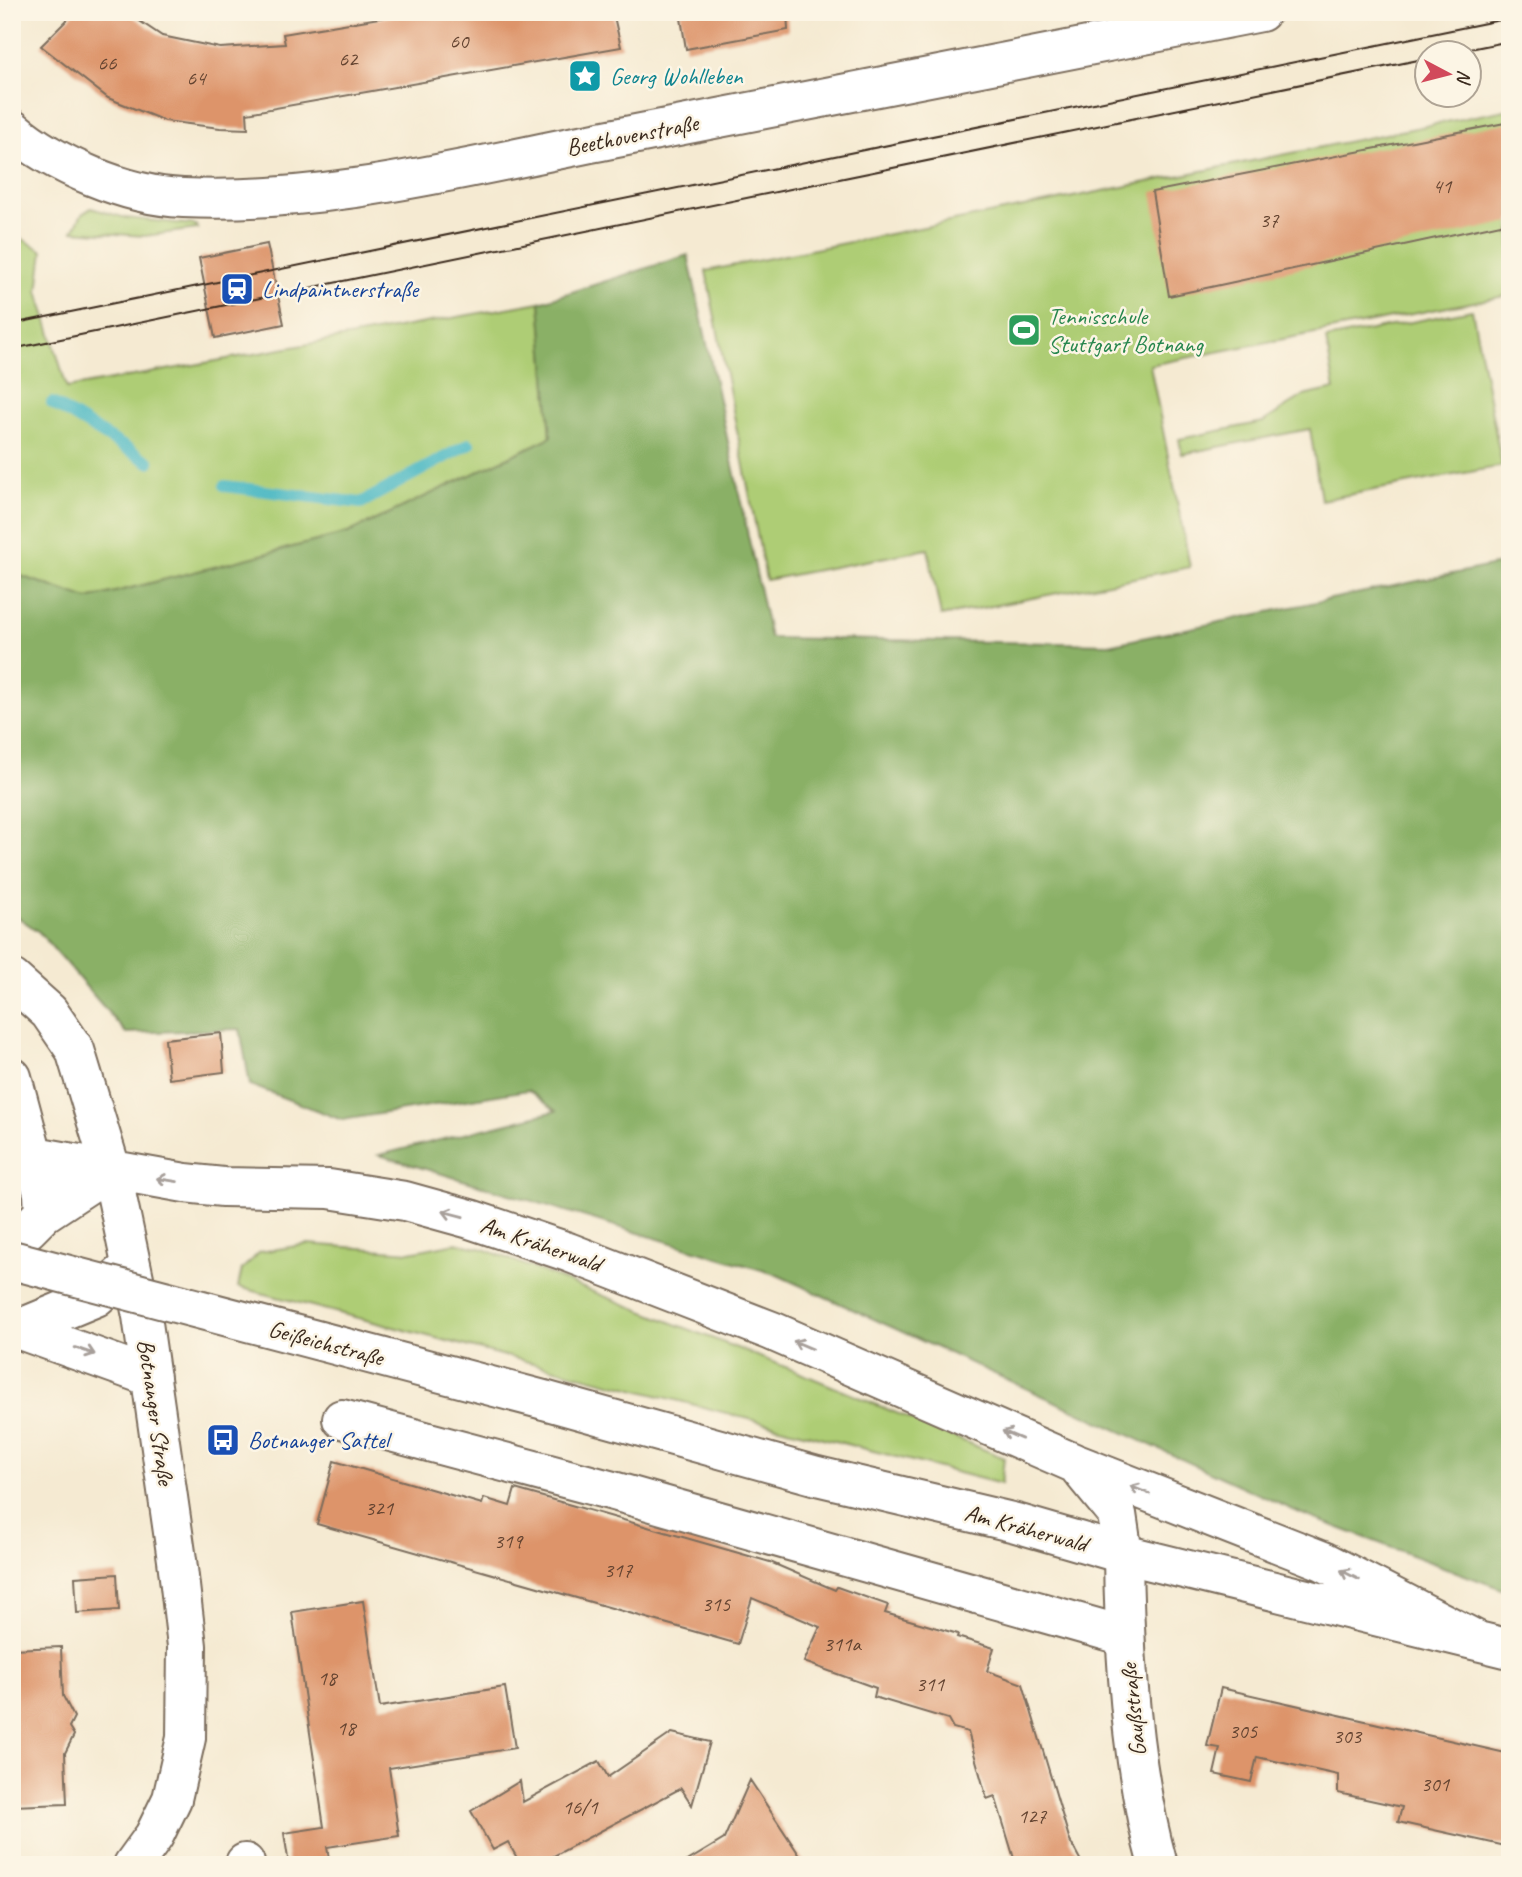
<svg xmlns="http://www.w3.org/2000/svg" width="1522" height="1877" font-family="Caveat,sans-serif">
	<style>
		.green { fill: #aecd74; stroke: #747c49; stroke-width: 2 }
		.forest { fill: #8ab066; stroke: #626d42; stroke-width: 2 }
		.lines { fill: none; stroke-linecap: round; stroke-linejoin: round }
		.stream { stroke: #4ab8c3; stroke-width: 12 }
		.building { fill: #dd946b }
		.minor-casing { stroke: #7c6d5d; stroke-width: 42 }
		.secondary-casing { stroke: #7c6d5d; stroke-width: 42 }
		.minor { stroke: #fff; stroke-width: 38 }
		.secondary { stroke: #fff; stroke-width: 38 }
		.tram { stroke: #3b2a1e; stroke-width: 2 }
		.secondary-bridge-casing { stroke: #7c6d5d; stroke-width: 42; stroke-linecap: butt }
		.secondary-bridge { stroke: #fff; stroke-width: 38 }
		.oneway { stroke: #a79f9a }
		.labels { text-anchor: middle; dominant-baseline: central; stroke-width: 5; stroke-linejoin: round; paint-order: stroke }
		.number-label { font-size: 21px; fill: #644431 }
		.culture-label { font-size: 24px; fill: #0d838f; stroke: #fcf5e5; text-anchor: start }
		.street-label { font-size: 24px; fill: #3b2a1e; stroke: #fcf5e5 }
		.transit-label { font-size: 24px; fill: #164399; stroke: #fcf5e5; text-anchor: start }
		.leisure-label { font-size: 24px; fill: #27864d; stroke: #fcf5e5; text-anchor: start }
	</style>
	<rect width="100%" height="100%" fill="#fcf5e5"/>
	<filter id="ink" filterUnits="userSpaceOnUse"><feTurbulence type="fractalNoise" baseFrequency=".0143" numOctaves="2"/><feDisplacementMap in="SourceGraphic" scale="14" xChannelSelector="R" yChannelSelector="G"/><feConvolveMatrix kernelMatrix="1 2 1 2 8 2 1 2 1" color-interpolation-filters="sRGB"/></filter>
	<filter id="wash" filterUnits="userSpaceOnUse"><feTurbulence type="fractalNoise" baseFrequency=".00686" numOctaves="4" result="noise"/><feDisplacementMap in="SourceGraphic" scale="28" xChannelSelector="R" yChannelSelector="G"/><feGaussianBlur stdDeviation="1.57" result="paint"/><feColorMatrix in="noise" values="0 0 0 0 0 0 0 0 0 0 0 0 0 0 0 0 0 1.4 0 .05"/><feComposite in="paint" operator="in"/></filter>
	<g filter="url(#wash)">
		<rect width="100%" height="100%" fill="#f5ead2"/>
		<path class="green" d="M1510,109V295L1150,365L1190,567L941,616L928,549L766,580L706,271Z
			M91,208L126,218L196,225L198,229L145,236L73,231L82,214Z
			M12,233L43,251L38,291L67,388L540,302L551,437L348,533L87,599L12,573Z
			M1472,310L1502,466L1321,500L1310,429L1182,454L1179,439L1263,422L1303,396L1335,389L1326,339Z
			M456,1243L484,1249L798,1372L1004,1458L1001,1484L238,1287L242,1269L260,1252L308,1244L410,1252Z"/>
		<path class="forest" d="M688,255L770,638L1113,644L1510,562V1592L1302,1514L775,1274L379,1155L556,1111L528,1090L342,1120L250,1085L240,1029L126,1033L39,932L12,913V573L88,599L348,533L551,437L540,302Z"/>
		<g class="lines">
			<path class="stream" d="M52,403L149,462
				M225,486L361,503L469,444"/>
		</g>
		<g id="blocks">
			<path class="building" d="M75,12H126L162,36L220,48L285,44L283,34L415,12H613L621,47L247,113L248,129L220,128L165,121L108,98L41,46Z
				M680,12H787L788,30L686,49Z
				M1510,122V222L1169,296L1152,192Z
				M267,244L284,324L215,338L199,258Z
				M221,1033L224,1072L169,1079L165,1039Z
				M334,1461L482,1504L484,1498L510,1506L515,1489L770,1562L835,1590L837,1587L888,1605L885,1613L958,1634L957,1637L994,1648L987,1671L1023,1684L1070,1841L1083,1865H1016L995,1796L987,1799L968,1732L953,1728L948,1719L874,1697L876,1688L804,1662L820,1627L752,1598L738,1644L317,1524Z
				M117,1574L119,1610L77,1613L75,1577Z
				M363,1601L380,1707L505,1687L515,1748L389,1768L399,1836L327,1847L330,1865H289L284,1833L324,1827L292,1612Z
				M61,1647L63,1696L74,1717L69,1727L74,1735L65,1753L67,1804L12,1806V1649Z
				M1221,1688L1510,1754V1847L1398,1822L1402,1807L1338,1793V1775L1257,1757L1251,1782L1214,1774L1220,1748L1207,1746Z
				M672,1733L710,1742L692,1805L681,1788L537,1865H521L508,1842L493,1850L471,1811L520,1781L523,1802L599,1761L608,1777Z
				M750,1780L806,1865H681L724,1839Z"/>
		</g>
	</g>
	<g filter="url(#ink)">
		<use href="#blocks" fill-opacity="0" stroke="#7c6d5d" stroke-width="2"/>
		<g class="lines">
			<defs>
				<path id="minor" d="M342,1419L617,1492L1125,1636
					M1123,1554C1124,1655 1131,1768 1158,1865
					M245,1863V1865"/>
				<path id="secondary" d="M12,129C54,165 127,196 183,198C328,205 474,165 616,138C831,96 1046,55 1261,12
					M12,979L49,1012L75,1050L111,1169L142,1316L177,1560L187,1646L186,1738L172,1799L154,1836L133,1865
					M12,1077L43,1193L44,1213
					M12,1152L185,1183L223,1187L329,1189L405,1201L470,1219L568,1252L772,1331L1074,1463L1323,1561L1476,1640
					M12,1238L28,1229L44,1213L111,1169
					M12,1327L151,1377
					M21,1328L96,1297L130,1267
					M544,1400L817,1476L1016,1523L1123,1554L1510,1649
					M1080,1469L1117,1514L1123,1554"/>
			</defs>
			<use href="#minor" class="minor-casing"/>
			<use href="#secondary" class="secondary-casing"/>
			<use href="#minor" class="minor"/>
			<use href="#secondary" class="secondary"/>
			<path class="tram" d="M1455,52L1510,41
				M12,324L1510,18
				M12,349L1428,58"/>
			<defs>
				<path id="secondary-bridge" d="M12,1260L544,1400"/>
			</defs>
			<use href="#secondary-bridge" class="secondary-bridge-casing"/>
			<use href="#secondary-bridge" class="secondary-bridge"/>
		</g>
		<defs><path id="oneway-shaft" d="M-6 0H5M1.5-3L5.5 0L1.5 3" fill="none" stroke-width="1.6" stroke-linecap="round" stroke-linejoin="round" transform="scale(1.75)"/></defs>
		<g class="oneway">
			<use href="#oneway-shaft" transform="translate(167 1180) rotate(-171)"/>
			<use href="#oneway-shaft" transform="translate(453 1214) rotate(-165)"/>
			<use href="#oneway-shaft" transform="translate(803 1345) rotate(-157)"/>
			<use href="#oneway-shaft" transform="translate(85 1351) rotate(19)"/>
			<use href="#oneway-shaft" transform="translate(1012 1435) rotate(-157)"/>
			<use href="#oneway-shaft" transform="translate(1140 1490) rotate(-158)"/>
			<use href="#oneway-shaft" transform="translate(1350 1575) rotate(-153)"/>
		</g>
	</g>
	<defs>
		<symbol id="sight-square" viewBox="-11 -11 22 22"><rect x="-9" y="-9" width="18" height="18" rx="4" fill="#0f9aa8" stroke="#fcf5e5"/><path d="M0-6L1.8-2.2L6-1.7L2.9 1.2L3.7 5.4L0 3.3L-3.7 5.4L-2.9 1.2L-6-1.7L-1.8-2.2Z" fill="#fff"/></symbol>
		<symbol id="station-square" viewBox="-11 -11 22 22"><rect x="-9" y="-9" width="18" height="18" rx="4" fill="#1a4fb4" stroke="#fcf5e5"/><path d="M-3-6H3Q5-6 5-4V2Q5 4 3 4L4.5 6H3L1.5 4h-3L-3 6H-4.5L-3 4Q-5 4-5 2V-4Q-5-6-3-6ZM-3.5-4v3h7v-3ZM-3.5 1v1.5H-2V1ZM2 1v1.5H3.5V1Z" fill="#fff"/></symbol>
		<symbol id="stadium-square" viewBox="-11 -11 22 22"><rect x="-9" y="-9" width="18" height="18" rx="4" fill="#2e9e5b" stroke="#fcf5e5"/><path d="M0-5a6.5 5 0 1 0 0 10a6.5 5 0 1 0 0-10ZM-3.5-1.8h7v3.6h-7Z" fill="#fff"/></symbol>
		<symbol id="bus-square" viewBox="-11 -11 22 22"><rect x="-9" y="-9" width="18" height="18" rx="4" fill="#1a4fb4" stroke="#fcf5e5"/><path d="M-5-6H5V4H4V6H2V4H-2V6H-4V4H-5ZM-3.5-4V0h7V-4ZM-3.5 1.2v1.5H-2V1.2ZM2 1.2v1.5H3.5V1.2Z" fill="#fff"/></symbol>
	</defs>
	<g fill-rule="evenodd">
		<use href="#sight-square" x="566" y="57" width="38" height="38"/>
		<use href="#station-square" x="218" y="270" width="38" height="38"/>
		<use href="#stadium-square" x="1005" y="311" width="38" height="38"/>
		<use href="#bus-square" x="204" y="1421" width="38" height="38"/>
	</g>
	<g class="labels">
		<g class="number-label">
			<text x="459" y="41">60</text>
			<text x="348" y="59">62</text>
			<text x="107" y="63">66</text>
			<text x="196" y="78">64</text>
			<text x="1442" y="186">41</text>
			<text x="1269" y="220">37</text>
			<text x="379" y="1508">321</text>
			<text x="508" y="1541">319</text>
			<text x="618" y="1570">317</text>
			<text x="716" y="1604">315</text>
			<text x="842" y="1644">311a</text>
			<text x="327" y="1678">18</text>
			<text x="930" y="1684">311</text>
			<text x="346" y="1728">18</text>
			<text x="1243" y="1731">305</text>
			<text x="1347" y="1736">303</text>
			<text x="1435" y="1784">301</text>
			<text x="580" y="1807">16/1</text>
			<text x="1032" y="1816">127</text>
		</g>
		<g class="culture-label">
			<text x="610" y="76">Georg Wohlleben</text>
		</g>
		<g class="street-label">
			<text transform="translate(632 135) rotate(-11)">Beethovenstraße</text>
			<text transform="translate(541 1244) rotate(19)">Am Kräherwald</text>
			<text transform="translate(326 1343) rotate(15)">Geißeichstraße</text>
			<text transform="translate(156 1412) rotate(82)">Botnanger Straße</text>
			<text transform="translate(1026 1528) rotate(15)">Am Kräherwald</text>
			<text transform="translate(1133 1710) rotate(-96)">Gaußstraße</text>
		</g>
		<g class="transit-label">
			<text x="262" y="289">Lindpaintnerstraße</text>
			<text x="248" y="1440">Botnanger Sattel</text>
		</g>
		<g class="leisure-label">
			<text x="1048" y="316">Tennisschule<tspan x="1048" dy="28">Stuttgart Botnang</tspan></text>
		</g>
	</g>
	<rect width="1522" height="1877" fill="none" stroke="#fcf5e5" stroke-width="42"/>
	<g transform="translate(1448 74) rotate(97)"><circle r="33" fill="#fcf5e5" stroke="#afa495" stroke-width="2"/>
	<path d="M0-5L12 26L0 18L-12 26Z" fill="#d1495b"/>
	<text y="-10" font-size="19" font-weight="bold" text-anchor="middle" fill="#3b2a1e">N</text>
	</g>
</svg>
